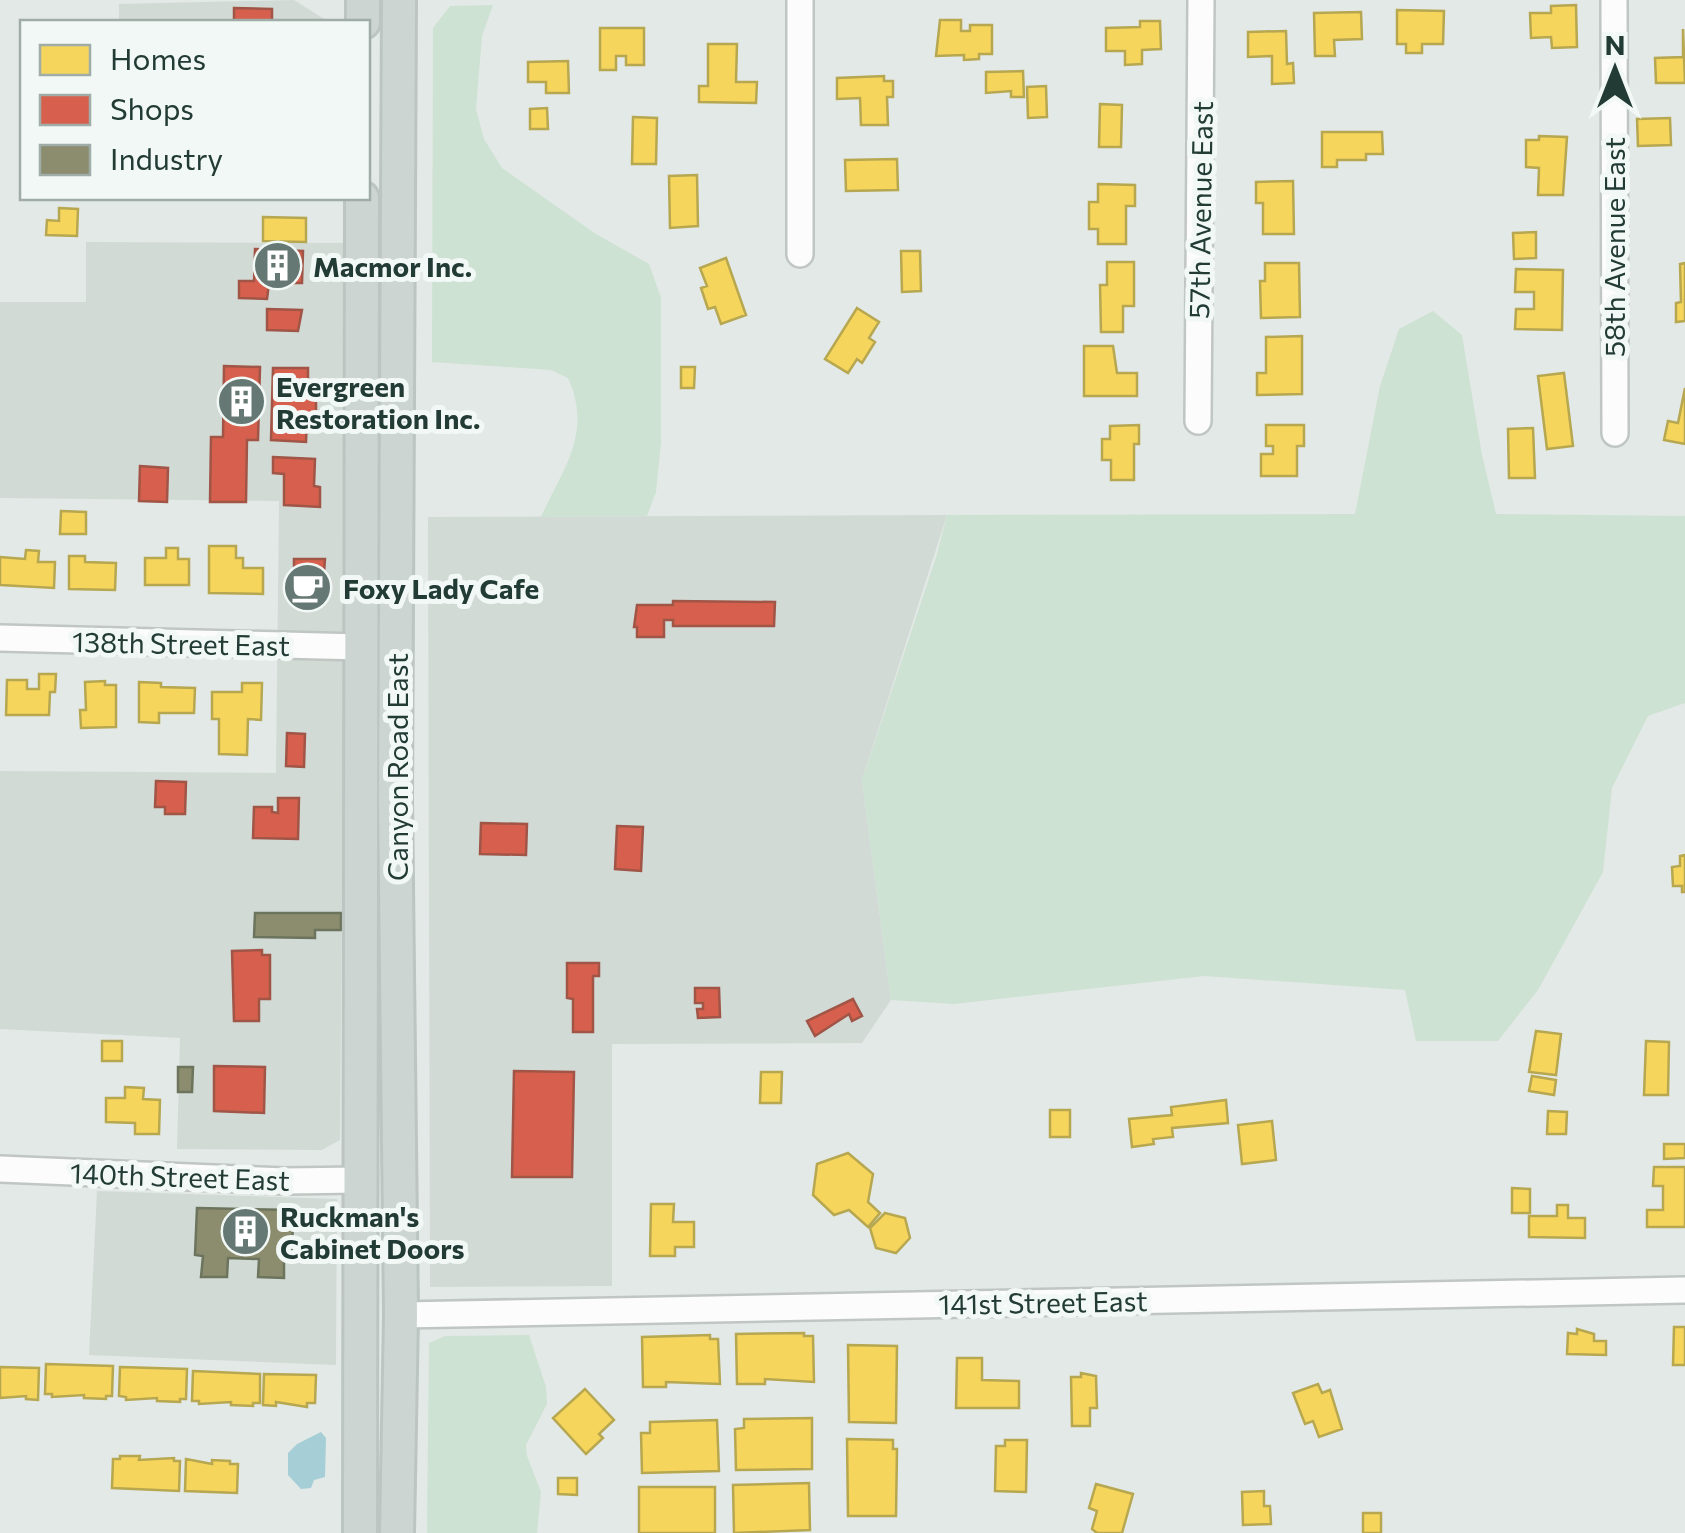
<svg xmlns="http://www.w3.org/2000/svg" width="1685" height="1533" font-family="Commissioner,sans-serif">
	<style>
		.built { fill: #d2dad6 }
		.green { fill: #cde2d3 }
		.water { fill: #a5ced6 }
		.homes { fill: #f6d55c; stroke: #b6a750; stroke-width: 2.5 }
		.shops { fill: #d6604d; stroke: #a05546; stroke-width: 2.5 }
		.industry { fill: #8c8c6e; stroke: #6c745d; stroke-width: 2.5 }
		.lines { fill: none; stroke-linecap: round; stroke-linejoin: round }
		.minor-casing { stroke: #c0c6c3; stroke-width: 30 }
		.major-casing { stroke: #bcc5c2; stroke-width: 38 }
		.minor { stroke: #fbfcfb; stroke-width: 25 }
		.major { stroke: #cdd5d2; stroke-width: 32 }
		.labels { text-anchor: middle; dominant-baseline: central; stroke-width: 10; stroke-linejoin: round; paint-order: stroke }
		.street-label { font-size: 28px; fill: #223b35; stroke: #f2f8f5 }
		.poi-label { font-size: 28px; font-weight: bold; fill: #223b35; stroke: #f2f8f5; text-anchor: start }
	</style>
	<rect width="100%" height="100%" fill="#e3e9e6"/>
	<path class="built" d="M294,0L329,22H119V4Z
		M86,242L347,243L340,1140L322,1150L177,1149L180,1038L0,1029V771L276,773L279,501L0,498V302H86Z
		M947,515L862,780L891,1000L862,1043L612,1044V1286L430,1287L428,517Z
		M97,1191L337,1199L336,1365L89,1355Z"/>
	<path class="green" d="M493,5L482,36L476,109L484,139L502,168L596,234L649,264L661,298V443L656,492L647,516L541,517C563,468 593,433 568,378L551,370L432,362L433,28L450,6Z
		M1433,311L1462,335L1482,455L1496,514L1685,516V703L1648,716L1612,788L1603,872L1538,990L1498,1041H1416L1405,990L1204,976L954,1004L891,1000L862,780L937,554L947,515L1355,514L1380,386L1399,329Z
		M529,1335L546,1387L547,1404L526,1445L527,1456L541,1492L537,1533H427L429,1343L445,1336Z"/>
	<path class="water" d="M321,1432L326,1438L325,1477L314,1480L311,1488L301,1489L288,1475V1453L297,1444Z"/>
	<path class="homes" d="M1576,5L1577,47L1552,48L1551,37L1531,38L1530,13H1551V6Z
		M1397,10L1444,11L1443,44H1422V53H1406V44H1397Z
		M1361,12L1362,39L1334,40L1335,56H1315L1314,13Z
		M940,20H961V31H970V25H992V54H979V59L964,60V55L936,56Z
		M1140,21H1160L1161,49L1142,50V64L1125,65V51H1106V28L1140,27Z
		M600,28H644V65H626V56H616V70H600Z
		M1683,29L1685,83H1656L1655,58L1683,57Z
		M1286,31L1287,64L1293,63L1294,83L1272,84V56L1248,57V32Z
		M708,44H737L736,82H757L756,103L699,102V86H708Z
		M568,61L569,93H546V82H528V62Z
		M1023,71L1024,97H1011V91L986,93V72Z
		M884,76V81H893V97H887L888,125H861L860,98L837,99V78Z
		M1046,86L1047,117L1028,118L1027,87Z
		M1100,104L1122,105L1121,147H1099Z
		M547,108L548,129H530V109Z
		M633,117L657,118L656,164H632Z
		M1670,118L1671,145L1638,146L1637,119Z
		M1322,132H1382L1383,154H1366V160H1337V167H1322Z
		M1539,136L1567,137L1563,195H1538L1539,168L1526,167V140H1539Z
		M897,159L898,190L846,191L845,160Z
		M697,175L698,226L670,228L669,176Z
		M1293,181L1294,234H1263V203H1256V182Z
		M1098,184L1135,185V206H1126V244H1098V229H1089V202H1098Z
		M59,208L78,209L77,236L46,235L47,220L59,221Z
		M263,217L306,218V242L263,241Z
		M1536,232V258L1514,259L1513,233Z
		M901,251H920L921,291L902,292Z
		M726,258L746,315L721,324L715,307L708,309L701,288L707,286L700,268Z
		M1107,262H1134V306H1123V332H1101L1100,285H1107Z
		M1265,263H1299L1300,317L1261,318L1260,281H1265Z
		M1685,263V321L1676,322V303L1681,302L1680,264Z
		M1516,269L1563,270L1562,330L1515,329L1516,309H1534V292H1515Z
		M857,308L879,322L869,338L875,342L862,363L857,359L848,373L825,359Z
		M1302,336V394L1257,395V373H1266V337Z
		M1084,346H1113L1117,373H1137V396H1084Z
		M681,367H695L694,388H681Z
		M1564,373L1573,446L1547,449L1538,376Z
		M1685,388V444L1664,440L1668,421L1678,423Z
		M1139,425V444H1134V480H1111V460H1102V439H1110V426Z
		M1266,425H1304V446H1297V476H1261V454H1273V446H1266Z
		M1533,428L1535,478H1509L1508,429Z
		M61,511L86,512V534H60Z
		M209,546H236V558H243V568H263V594L209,593Z
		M166,548H178V559H189V585H145V558H166Z
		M26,550L39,551L38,562H55L54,588L0,585V557L25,559Z
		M69,556H85V562L116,563L115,590L69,589Z
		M39,674H56L55,692H50L49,715H6L7,680H27V689H39Z
		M105,681V685H116V727L81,728L80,710H86L85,682Z
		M139,682L161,683V687L195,688L194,713H159V723L139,722Z
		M242,683H262L261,720L248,719L247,755L219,754V719H212V692H242Z
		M1685,855V892H1682V886H1673L1672,867L1680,866V856Z
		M1536,1031L1561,1034L1556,1075L1529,1072Z
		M102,1041H122V1061H102Z
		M1646,1041L1669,1042L1668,1095H1644Z
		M761,1072H782L781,1103H760Z
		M1532,1076L1556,1080L1554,1095L1529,1091Z
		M125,1087L144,1088L143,1099L160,1100L159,1134H135V1123L106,1122V1098H125Z
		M1226,1100L1228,1123L1172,1128L1173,1137L1153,1139L1154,1144L1132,1147L1129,1119L1172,1115L1171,1107Z
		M1050,1110H1070V1137H1050Z
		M1548,1111L1567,1112L1566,1134H1547Z
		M1272,1121L1276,1160L1242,1164L1238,1125Z
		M1664,1144H1685V1158L1664,1159Z
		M848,1153L873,1174L868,1202L880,1213L868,1227L849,1210L834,1215L813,1195L817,1164Z
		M1654,1167H1685V1227H1647V1210H1663V1186H1653Z
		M1512,1188L1530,1189V1213H1512Z
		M651,1204H674L673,1222H694V1247H675V1256H650Z
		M1557,1205H1568V1218H1585V1238L1529,1237V1216H1557Z
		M885,1213L905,1218L910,1238L896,1253L876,1248L870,1228Z
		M1674,1327H1685V1365H1673Z
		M1577,1329L1594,1334V1341H1606V1355L1567,1354L1568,1333L1577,1334Z
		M804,1333V1336H813L814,1382L765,1379V1384H737L736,1334Z
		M710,1335V1339H718L720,1384L666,1382V1387H643L642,1337Z
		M848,1345L897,1346L896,1423L849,1422Z
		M957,1358H982V1380L1019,1381V1408H956Z
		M46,1364L113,1366L112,1396H106V1399L84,1398V1395L52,1397V1394H45Z
		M0,1367L39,1368L38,1400L26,1399V1396L0,1398Z
		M120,1367L187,1369L186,1399H180V1402L157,1401V1398L126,1400V1397L119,1396Z
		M193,1371L260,1374V1403H253V1406L231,1405V1402L199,1404V1401H192Z
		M1081,1373L1096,1376L1097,1408H1090V1426H1072L1071,1377H1081Z
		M264,1374L316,1375L315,1403H307V1407L276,1402V1406L263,1405Z
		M1318,1384L1322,1393L1330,1390L1342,1429L1319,1437L1313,1421L1305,1424L1293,1393Z
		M585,1389L614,1420L599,1434L603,1438L586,1454L553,1418Z
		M812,1418V1469L736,1470L735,1429L744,1428V1419Z
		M717,1420L719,1471L642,1473L641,1433H650V1422Z
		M847,1439L893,1440V1449H897L896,1516H848Z
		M1005,1440H1027L1026,1492L995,1491L996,1446H1005Z
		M120,1456H140L139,1460L174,1458V1461H180L179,1491L112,1488L113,1459H120Z
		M186,1459L212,1464V1460L230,1461V1464H238L237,1493L185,1491Z
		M558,1478H577V1495L558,1494Z
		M809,1483L810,1530L734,1533L733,1485Z
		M1096,1484L1133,1494L1122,1533H1097L1092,1529L1097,1511L1089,1508Z
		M639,1487H715V1533H639Z
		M1264,1491V1506H1270L1271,1524L1243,1525L1242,1492Z
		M1363,1513H1381V1533H1363Z"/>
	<path class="shops" d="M234,8L272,9V22H234Z
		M255,249L303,251L302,283H269L267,299L239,298V281H254Z
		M267,309L302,310L298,331L267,330Z
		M224,366L260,367L258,440H247L246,502H210L211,437H223Z
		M273,368H308V390L316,391V418H307L306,442L271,440Z
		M273,457L315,459L314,486L320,487V507L284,505V474L273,473Z
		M140,466L168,468L167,502L139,501Z
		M294,559H325L322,600H294Z
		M673,601L775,602L774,626H673V620H664V637H637V627H634L637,605H673Z
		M287,733L305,734L304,767L286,766Z
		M156,781L186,782L185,814H165V807H155Z
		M278,798H299L298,839L253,838L254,807H272V812L278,813Z
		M481,823L527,824L526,855L480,854Z
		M617,826L643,827L641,871L615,869Z
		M262,950V955H270V999H259V1021H234L232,951Z
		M567,963H599V976H593V1032H573V999L567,998Z
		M695,988H719L720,1017L698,1018L697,1009H703V1003H695Z
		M853,999L862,1016L852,1021L849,1014L815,1036L807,1021Z
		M214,1066L265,1067L264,1113L214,1111Z
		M514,1071L574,1072L572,1177H512Z"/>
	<path class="industry" d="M255,913H341V930H315V938L254,937Z
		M178,1067H193L192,1092H178Z
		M197,1208L294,1210L291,1259L284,1258V1278L258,1277L259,1259L228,1258L227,1277H201L203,1256L195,1255Z"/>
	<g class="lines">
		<defs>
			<path id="minor" d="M1614,0L1615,433
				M800,254V0
				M1198,421L1201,0
				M0,638L361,647
				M0,1169L284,1181L360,1180
				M401,1315L1685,1290"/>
			<path id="major" d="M363,22V0
				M360,1533L362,198
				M397,1533L401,1315L395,799L399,0"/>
		</defs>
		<use href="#minor" class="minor-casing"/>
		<use href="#major" class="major-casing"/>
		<use href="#minor" class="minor"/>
		<use href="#major" class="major"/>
	</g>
	<defs>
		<symbol id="building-disc" viewBox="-11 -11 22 22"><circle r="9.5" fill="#667873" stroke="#f2f8f5"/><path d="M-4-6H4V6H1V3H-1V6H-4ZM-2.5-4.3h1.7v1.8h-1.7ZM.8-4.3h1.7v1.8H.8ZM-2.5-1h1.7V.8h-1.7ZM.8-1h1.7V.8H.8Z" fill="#fff"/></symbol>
		<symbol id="cafe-disc" viewBox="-11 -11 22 22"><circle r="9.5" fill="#667873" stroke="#f2f8f5"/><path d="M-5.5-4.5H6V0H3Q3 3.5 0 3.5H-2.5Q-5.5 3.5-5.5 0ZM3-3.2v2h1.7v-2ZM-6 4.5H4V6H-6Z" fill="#fff"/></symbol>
	</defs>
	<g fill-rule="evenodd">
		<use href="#building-disc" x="250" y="238" width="55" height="55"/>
		<use href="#building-disc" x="214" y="374" width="55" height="55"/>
		<use href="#cafe-disc" x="280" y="560" width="55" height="55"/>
		<use href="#building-disc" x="218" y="1204" width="55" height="55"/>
	</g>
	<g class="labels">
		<g class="street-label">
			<text transform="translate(1200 210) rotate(-89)">57th Avenue East</text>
			<text transform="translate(1614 247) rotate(-90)">58th Avenue East</text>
			<text transform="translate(181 643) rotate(1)">138th Street East</text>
			<text transform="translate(397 767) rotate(-90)">Canyon Road East</text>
			<text transform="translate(180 1176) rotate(2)">140th Street East</text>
			<text transform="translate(1043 1302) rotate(-1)">141st Street East</text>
		</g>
		<g class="poi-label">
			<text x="313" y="266">Macmor Inc.</text>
			<text x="276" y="386">Evergreen<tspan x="276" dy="32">Restoration Inc.</tspan></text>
			<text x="343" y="588">Foxy Lady Cafe</text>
			<text x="280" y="1216">Ruckman's<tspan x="280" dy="32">Cabinet Doors</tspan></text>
		</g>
	</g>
	<rect x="20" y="20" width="350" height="180" fill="#f2f8f5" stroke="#9faca8" stroke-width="2.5"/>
	<rect x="40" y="45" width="50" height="30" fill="#f6d55c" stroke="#9faca8" stroke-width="2.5"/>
	<text x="110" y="70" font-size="30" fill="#223b35">Homes</text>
	<rect x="40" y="95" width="50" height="30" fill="#d6604d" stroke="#9faca8" stroke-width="2.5"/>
	<text x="110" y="120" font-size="30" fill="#223b35">Shops</text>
	<rect x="40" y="145" width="50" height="30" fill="#8c8c6e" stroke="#9faca8" stroke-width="2.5"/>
	<text x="110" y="170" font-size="30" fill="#223b35">Industry</text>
	<g transform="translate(1615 70)" stroke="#f2f8f5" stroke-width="8" paint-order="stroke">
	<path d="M0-8L18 38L0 25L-18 38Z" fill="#223b35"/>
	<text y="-15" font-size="28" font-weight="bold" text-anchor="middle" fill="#223b35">N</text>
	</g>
</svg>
